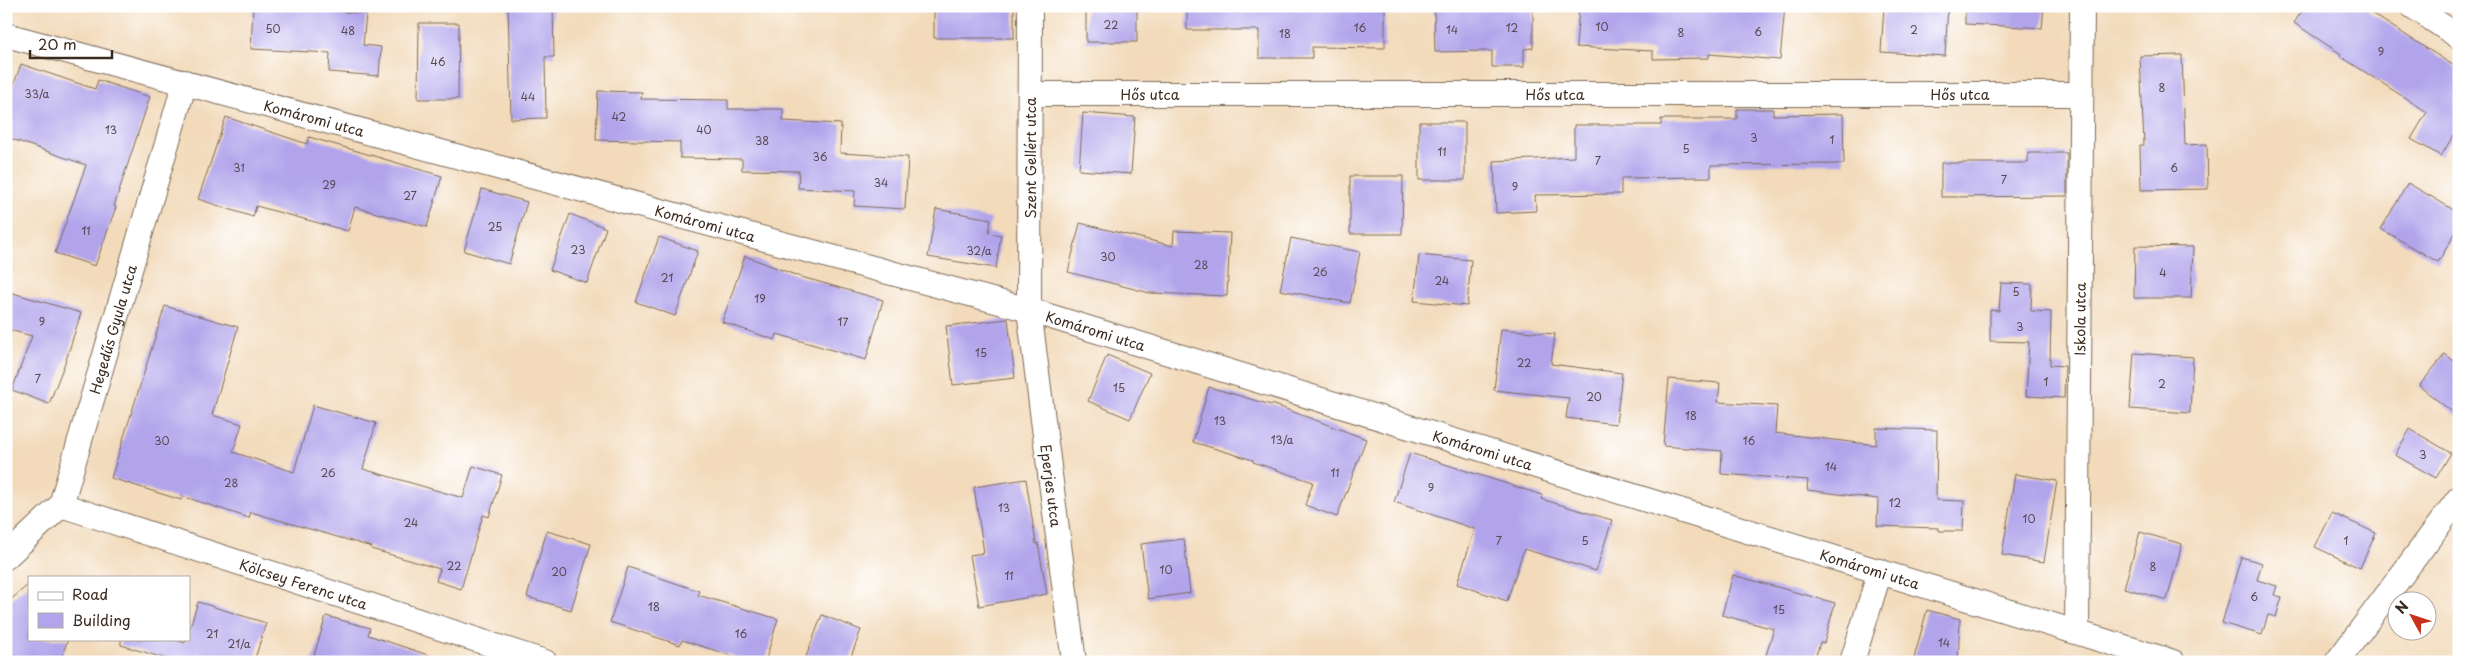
<svg xmlns="http://www.w3.org/2000/svg" width="2465" height="668" font-family="'Playpen Sans',sans-serif">
	<style>
		.building { fill: #b1a4eb }
		.lines { fill: none; stroke-linecap: round; stroke-linejoin: round }
		.street-casing { stroke: #7b6855; stroke-width: 26 }
		.street { stroke: #fff; stroke-width: 24 }
		.labels { text-anchor: middle; dominant-baseline: central; stroke-width: 4; stroke-linejoin: round; paint-order: stroke }
		.number-label { font-size: 11px; fill: #584851 }
		.street-label { font-size: 14px; fill: #3b2a1e; stroke: #fff }
	</style>
	<rect width="100%" height="100%" fill="#fff"/>
	<filter id="ink" filterUnits="userSpaceOnUse"><feTurbulence type="fractalNoise" baseFrequency=".02" numOctaves="2"/><feDisplacementMap in="SourceGraphic" scale="10" xChannelSelector="R" yChannelSelector="G"/><feConvolveMatrix kernelMatrix="1 2 1 2 8 2 1 2 1" color-interpolation-filters="sRGB"/></filter>
	<filter id="wash" filterUnits="userSpaceOnUse"><feTurbulence type="fractalNoise" baseFrequency=".0096" numOctaves="4" result="noise"/><feDisplacementMap in="SourceGraphic" scale="20" xChannelSelector="R" yChannelSelector="G"/><feGaussianBlur stdDeviation="1.12" result="paint"/><feColorMatrix in="noise" values="0 0 0 0 0 0 0 0 0 0 0 0 0 0 0 0 0 1.4 0 .05"/><feComposite in="paint" operator="in"/></filter>
	<g filter="url(#wash)">
		<rect width="100%" height="100%" fill="#f2daba"/>
		<g id="blocks">
			<path class="building" d="M253,6H285L366,14L363,45L381,47L379,76L329,72L330,53L251,49Z
				M508,6H553L554,57H545L546,118L511,119Z
				M934,6H1014V38H934Z
				M1086,6H1137V42H1086Z
				M1187,6L1336,9V6H1385V48L1312,47V58H1259V30H1187Z
				M1434,6H1533V48L1524,49V67H1492V51L1435,52Z
				M1579,6H1785L1780,60L1709,54V58L1653,59V51L1576,47Z
				M1884,6H1948L1945,56L1881,52Z
				M1965,6H2044L2042,28L1965,24Z
				M2305,6H2368V11L2459,69V126L2441,156L2411,139L2427,112L2340,56L2341,54L2294,23Z
				M419,23H459L458,99H418Z
				M2182,55L2185,145L2207,144L2208,189L2141,190L2140,145H2144L2140,56Z
				M21,64L95,89L98,80L150,97L114,206L116,207L95,266L55,253L86,165L6,137V107Z
				M598,91L642,92L641,99L728,100V109H783V121L841,124L840,153L908,157L905,209L854,206L855,191L798,188L799,171L742,170V159L680,158V142L596,140Z
				M1737,109H1773V115L1843,114L1844,164L1711,165V177L1621,178V194L1535,195L1536,211L1496,213L1494,161L1574,157V125H1661V119H1737Z
				M1083,113L1135,117L1131,174L1079,170Z
				M226,117L307,144L309,137L442,176L427,227L355,207L348,231L256,206L253,217L198,199Z
				M1419,122H1465V180H1419Z
				M2028,153H2067V196L1941,197V163H2028Z
				M1350,176H1403L1402,234H1350Z
				M2408,183L2459,213V227L2438,262L2381,229Z
				M482,189L527,202L509,264L464,251Z
				M936,209L991,219L989,233L1001,235L996,268L928,257Z
				M570,214L606,228L587,283L550,270Z
				M1080,223L1173,246L1174,231L1230,233L1227,296L1150,293L1068,272Z
				M659,237L698,251L675,316L636,302Z
				M1291,238L1360,252L1350,303L1280,290Z
				M2135,246L2193,247L2191,298H2134Z
				M1419,255L1471,260L1467,306L1414,301Z
				M745,256L798,276L883,300L866,360L777,334L775,340L722,322Z
				M2001,283L2032,284L2031,311L2051,312L2050,365L2065,366L2064,398L2026,396L2029,342L1990,341V310L1999,311Z
				M6,291L81,313L66,360L49,404L12,390L32,336L6,329Z
				M165,306L238,327L212,415L242,424L233,452L294,472L313,405L376,423L363,469L463,498L473,466L502,475L489,517L483,515L461,589L436,581L440,569L371,549L372,547L251,512L249,518L182,496L181,500L111,478Z
				M1008,319L1015,378L953,385L946,326Z
				M1501,329L1555,334L1551,364L1622,373L1616,424L1566,418L1569,398L1494,390Z
				M2134,353L2193,357L2190,413L2130,409Z
				M2445,354L2459,365V417L2419,386Z
				M1107,355L1150,373L1130,419L1088,401Z
				M1669,379L1720,383L1718,402L1777,406L1775,433L1876,445V428L1937,430L1936,500L1964,501L1963,531H1938V528L1877,526L1878,499L1807,490L1808,480L1721,474L1722,451L1663,446Z
				M1209,387L1271,405L1272,404L1366,439L1337,517L1305,505L1313,482L1253,462V460L1193,442Z
				M2410,429L2451,453L2436,478L2395,455Z
				M1410,453L1542,495L1541,499L1612,520L1596,571L1524,549L1507,601L1457,584L1475,529L1394,502Z
				M2015,474L2057,481L2044,562L2002,555Z
				M1026,479L1036,544L1038,543L1047,594L979,606L970,555L984,553L974,487Z
				M2332,513L2376,533L2360,568L2315,547Z
				M547,531L591,544L571,610L527,597Z
				M2140,532L2182,544L2167,600L2124,588Z
				M1184,539L1190,593L1148,599L1141,544Z
				M2241,557L2262,563L2257,580L2277,586L2274,595L2282,597L2276,617L2268,615L2262,635L2222,623Z
				M628,567L699,591L698,595L778,619L765,662H752L682,640L680,645L610,622Z
				M1733,575L1835,603L1824,643L1820,642L1814,662H1764L1774,629L1722,615Z
				M29,584V639H68L60,662H6L7,603Z
				M198,602L266,623L254,662H177L121,645V639H174L185,643L186,639H189V630Z
				M1927,610L1960,619L1958,662H1913Z
				M822,615L861,630L849,662H804Z
				M326,616L370,628L368,635L437,658L436,662H312Z"/>
		</g>
	</g>
	<g filter="url(#ink)">
		<use href="#blocks" fill-opacity="0" stroke="#7b6855" stroke-width="1"/>
		<g class="lines">
			<defs>
				<g id="street">
					<path id="s1" d="M1030,6L1029,310L1074,662"/>
					<path d="M2412,6L2459,37"/>
					<path id="s2" d="M6,35L1029,310L2173,662"/>
					<path id="s3" d="M1030,94H2081"/>
					<path id="s4" d="M61,505L545,662"/>
					<path id="s5" d="M6,557L61,505L185,82"/>
					<path id="s6" d="M2077,631L2082,6"/>
					<path d="M1852,662L1880,571"/>
					<path d="M2337,662L2459,498"/>
				</g>
			</defs>
			<use href="#street" class="street-casing"/>
			<use href="#street" class="street"/>
		</g>
	</g>
	<g class="labels">
		<g class="number-label">
			<text x="1111" y="24">22</text>
			<text x="1602" y="26">10</text>
			<text x="1360" y="27">16</text>
			<text x="1512" y="27">12</text>
			<text x="273" y="28">50</text>
			<text x="1452" y="29">14</text>
			<text x="1914" y="29">2</text>
			<text x="348" y="30">48</text>
			<text x="1758" y="31">6</text>
			<text x="1681" y="32">8</text>
			<text x="1285" y="33">18</text>
			<text x="2381" y="51">9</text>
			<text x="438" y="61">46</text>
			<text x="2162" y="87">8</text>
			<text x="37" y="93">33/a</text>
			<text x="528" y="96">44</text>
			<text x="619" y="116">42</text>
			<text x="111" y="129">13</text>
			<text x="704" y="129">40</text>
			<text x="1754" y="137">3</text>
			<text x="1832" y="139">1</text>
			<text x="762" y="140">38</text>
			<text x="1686" y="148">5</text>
			<text x="1442" y="151">11</text>
			<text x="820" y="156">36</text>
			<text x="1598" y="160">7</text>
			<text x="239" y="167">31</text>
			<text x="2174" y="167">6</text>
			<text x="2004" y="179">7</text>
			<text x="881" y="182">34</text>
			<text x="329" y="184">29</text>
			<text x="1515" y="186">9</text>
			<text x="410" y="195">27</text>
			<text x="495" y="226">25</text>
			<text x="86" y="230">11</text>
			<text x="578" y="249">23</text>
			<text x="979" y="250">32/a</text>
			<text x="1108" y="256">30</text>
			<text x="1201" y="264">28</text>
			<text x="1320" y="271">26</text>
			<text x="2163" y="272">4</text>
			<text x="667" y="277">21</text>
			<text x="1442" y="280">24</text>
			<text x="2016" y="291">5</text>
			<text x="760" y="298">19</text>
			<text x="42" y="321">9</text>
			<text x="843" y="321">17</text>
			<text x="2020" y="326">3</text>
			<text x="981" y="352">15</text>
			<text x="1524" y="362">22</text>
			<text x="38" y="378">7</text>
			<text x="2046" y="381">1</text>
			<text x="2162" y="383">2</text>
			<text x="1119" y="387">15</text>
			<text x="1594" y="396">20</text>
			<text x="1691" y="415">18</text>
			<text x="1220" y="420">13</text>
			<text x="1282" y="439">13/a</text>
			<text x="162" y="440">30</text>
			<text x="1749" y="440">16</text>
			<text x="2423" y="454">3</text>
			<text x="1831" y="466">14</text>
			<text x="328" y="472">26</text>
			<text x="1335" y="472">11</text>
			<text x="231" y="482">28</text>
			<text x="1431" y="487">9</text>
			<text x="1895" y="502">12</text>
			<text x="1004" y="507">13</text>
			<text x="2029" y="518">10</text>
			<text x="411" y="522">24</text>
			<text x="1499" y="540">7</text>
			<text x="1585" y="540">5</text>
			<text x="2346" y="540">1</text>
			<text x="454" y="565">22</text>
			<text x="2153" y="566">8</text>
			<text x="1166" y="569">10</text>
			<text x="559" y="571">20</text>
			<text x="1009" y="575">11</text>
			<text x="2254" y="596">6</text>
			<text x="654" y="606">18</text>
			<text x="1779" y="609">15</text>
			<text x="212" y="633">21</text>
			<text x="741" y="633">16</text>
			<text x="1944" y="642">14</text>
			<text x="239" y="643">21/a</text>
		</g>
		<g class="street-label">
			<text stroke="none"><textPath href="#s3" startOffset="120">Hős utca</textPath></text>
			<text stroke="none"><textPath href="#s3" startOffset="525">Hős utca</textPath></text>
			<text stroke="none"><textPath href="#s3" startOffset="930">Hős utca</textPath></text>
			<text stroke="none"><textPath href="#s2" startOffset="319">Komáromi utca</textPath></text>
			<text transform="translate(1030 158) rotate(-90)">Szent Gellért utca</text>
			<text stroke="none"><textPath href="#s2" startOffset="724">Komáromi utca</textPath></text>
			<text stroke="none"><textPath href="#s6" startOffset="312">Iskola utca</textPath></text>
			<text stroke="none"><textPath href="#s5" startOffset="259">Hegedűs Gyula utca</textPath></text>
			<text stroke="none"><textPath href="#s2" startOffset="1129">Komáromi utca</textPath></text>
			<text stroke="none"><textPath href="#s2" startOffset="1534">Komáromi utca</textPath></text>
			<text stroke="none"><textPath href="#s1" startOffset="481">Eperjes utca</textPath></text>
			<text stroke="none"><textPath href="#s2" startOffset="1939">Komáromi utca</textPath></text>
			<text stroke="none"><textPath href="#s4" startOffset="255">Kölcsey Ferenc utca</textPath></text>
		</g>
	</g>
	<rect width="2465" height="668" fill="none" stroke="#fff" stroke-width="25"/>
	<rect x="28" y="576" width="162" height="65" fill="#ffffff" stroke="#b1aaa5"/>
	<rect x="38" y="592" width="25" height="8" fill="#ffffff" stroke="#b1aaa5"/>
	<text x="72" y="600" font-size="15" fill="#3b2a1e">Road</text>
	<rect x="38" y="613" width="25" height="15" fill="#b1a4eb" stroke="#b1aaa5"/>
	<text x="72" y="626" font-size="15" fill="#3b2a1e">Building</text>
	<g transform="translate(2412 616) rotate(310)"><circle r="24" fill="#ffffff" stroke="#b1aaa5"/>
	<path d="M0-4L9 19L0 12L-9 19Z" fill="#c8321e"/>
	<text y="-8" font-size="14" font-weight="bold" text-anchor="middle" fill="#3b2a1e">N</text>
	</g>
	<path d="M30 50v8h82v-8" fill="none" stroke="#3b2a1e" stroke-width="2.5"/>
	<text x="38" y="50" font-size="15" fill="#3b2a1e" stroke="#ffffff" stroke-width="4" paint-order="stroke">20 m</text>
</svg>
